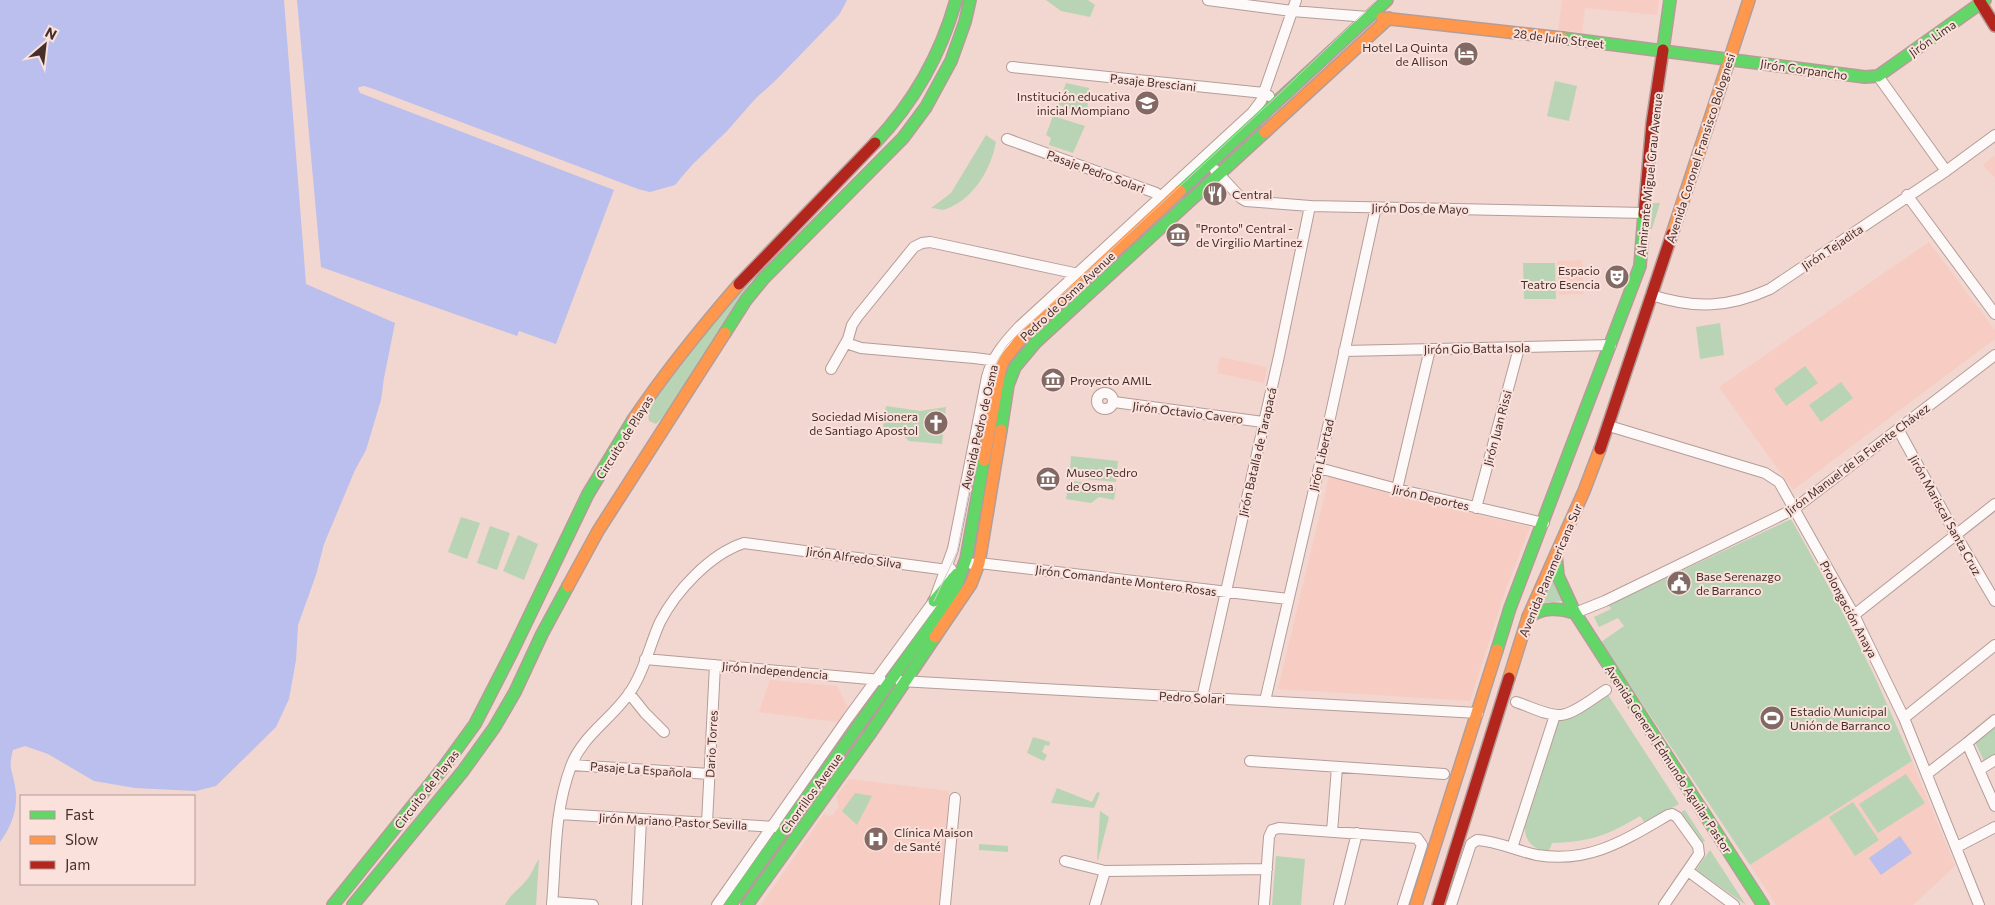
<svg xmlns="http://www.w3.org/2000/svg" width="1995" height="905" font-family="Commissioner,sans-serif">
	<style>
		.built { fill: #f7ccc3 }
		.green { fill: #b9d4b4 }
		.water { fill: #babfed }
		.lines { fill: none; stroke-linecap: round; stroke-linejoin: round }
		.street-casing { stroke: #b49d98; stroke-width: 12 }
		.fast-casing { stroke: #b49d98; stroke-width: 14 }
		.slow-casing { stroke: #b49d98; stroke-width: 14 }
		.jam-casing { stroke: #b49d98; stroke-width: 14 }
		.street { stroke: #fdf9f8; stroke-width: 10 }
		.fast { stroke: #63d668; stroke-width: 11 }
		.slow { stroke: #ff974d; stroke-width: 11 }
		.jam { stroke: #b3261e; stroke-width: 11 }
		.tram { stroke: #d6cecc; stroke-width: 1 }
		.labels { text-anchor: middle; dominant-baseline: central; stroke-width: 4; stroke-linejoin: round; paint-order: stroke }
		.street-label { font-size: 12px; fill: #462f2a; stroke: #fbe1dc }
		.poi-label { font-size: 12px; fill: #462f2a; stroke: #fbe1dc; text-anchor: start }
	</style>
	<rect width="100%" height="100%" fill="#f2d6d0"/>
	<path class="built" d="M1562,0H1659L1657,15L1585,8L1582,33L1558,30Z
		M1995,155V178L1983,165Z
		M1929,242L1995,330V339L1793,490L1719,387Z
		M1582,260L1584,294L1559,295L1557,261Z
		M1220,357L1267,367L1264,383L1217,373Z
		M1329,476L1397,496L1530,527L1506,589L1470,701L1278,689Z
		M770,680L837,686L848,707L837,722L759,712Z
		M1912,761L1955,866L1913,905H1776L1750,865Z
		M849,779L949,791L940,905H761L824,814L828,816L833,815L839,806L836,797Z"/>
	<path class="green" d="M1046,0H1088L1095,5L1090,17L1061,11Z
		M1555,81L1577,86L1569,121L1547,116Z
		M1066,83L1089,88L1087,114L1058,105Z
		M1053,116L1085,126L1073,153L1049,145L1051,138L1046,135Z
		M986,135L996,142C991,169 974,199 946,209C942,211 936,208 931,208L951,193Z
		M1651,203H1660L1652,229L1649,228Z
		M1523,263H1555L1556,299H1524Z
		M747,279L750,283L664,416L656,424L649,421L648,414L653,402Z
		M1720,323L1724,355L1700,359L1696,327Z
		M1805,366L1818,383L1786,406L1774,389Z
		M1841,382L1853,398L1821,422L1809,405Z
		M886,406L920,411L946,407L942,444L909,441L904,436L882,434Z
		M1071,456L1118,461L1116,482L1075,478L1074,472L1070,468Z
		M1074,481L1116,488L1114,500L1099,497L1091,503L1066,499L1068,488L1072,486Z
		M461,517L480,523L467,559L448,552Z
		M1791,519L1841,609L1874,675L1912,761L1750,865L1601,642L1624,626L1618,618L1599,627L1594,617L1611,609L1609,605Z
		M490,526L510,533L497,570L477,563Z
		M518,535L538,544L524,580L503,571Z
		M1551,578L1562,601L1542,603Z
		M1608,695L1679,804L1645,823L1640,816C1608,835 1591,842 1552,843L1549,851C1535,851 1524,841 1525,827L1559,720L1577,715Z
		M1995,725V755L1984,761L1974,740Z
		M1033,737L1050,742L1049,746L1045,745L1042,752L1047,755L1044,761L1027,753Z
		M1906,774L1925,803L1878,833L1859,804Z
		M1057,788L1092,802L1097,792L1100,793L1094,808L1051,803Z
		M855,793L872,796L857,825L842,811Z
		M1853,802L1879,840L1855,856L1829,817Z
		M1685,810L1705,841L1701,843L1681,812Z
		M1100,811L1109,817L1098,860H1097Z
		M979,844L1008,846V852L979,850Z
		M1710,850L1746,905L1696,870Z
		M1276,856L1305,859L1301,905H1272Z
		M539,859L536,905H505C510,894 522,887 529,877C533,871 535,864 539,859Z"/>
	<path class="water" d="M0,0H284L306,284L395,323L384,378L381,400L366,450L355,470L324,544L316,575L298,625L296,660L289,699L276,727L216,786L196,791L135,788L94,781L48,754L25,746L13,750C8,768 12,769 15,786C19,806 12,826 0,842Z
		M297,0H847L839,15L775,81L756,98L727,131L692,165L675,185L650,192L638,189L371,88L364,86L359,87L358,89L360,93L614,190L556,344L519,331L517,336L321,267Z
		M1900,836L1912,853L1881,875L1869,858Z"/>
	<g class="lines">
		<defs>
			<path id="street" d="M1208,0L1292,11L1368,17
				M1012,67L1264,93L1269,96
				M1878,76L1946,171
				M1007,139L1156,193L1166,200
				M1215,170L1241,198L1246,201L1310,206L1645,213
				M1907,195L1995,314
				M1651,295C1695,309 1728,308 1770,289L1946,171L1995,135
				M846,343L861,348L974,358L998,361
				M1344,351L1611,345
				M831,369L848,339L852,325L858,316L914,247L922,243L930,242L1074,273L1082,277
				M1097 401a8 8 0 1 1 16 0a8 8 0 1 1-16 0Z
				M1114,402L1263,422
				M1609,426L1765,473L1779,482L1854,615L1904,718L1979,905
				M1898,429L1956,535L1995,601
				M1319,468L1397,489L1544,523
				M1397,489L1430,349
				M1476,508L1519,348
				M972,564L979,563L1288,599
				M1575,613L1605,601L1794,509L1995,355
				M1854,615L1995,504
				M645,659L881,680
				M900,681L1478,713
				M629,693L645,713L664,732
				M1202,698L1279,356L1310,206
				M1265,701L1319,468L1376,207
				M1516,702C1529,706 1547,716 1561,715C1574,714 1595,697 1606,690
				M1904,718L1995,645
				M1967,743L1995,806
				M1250,761L1444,774
				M572,765L710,774
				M1979,770L1995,760
				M1927,774L1967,743L1995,720
				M559,814L775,827
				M707,823L715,665
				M1332,832L1337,767
				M1957,847L1995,827
				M1512,848L1555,715
				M1065,861L1105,871L1267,869
				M1688,871L1734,905
				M552,902L593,905
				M552,905C556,858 554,811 571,766C583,734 615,717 632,689C645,669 650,644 660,622C676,591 710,554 744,543L940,569H951
				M637,905L641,819
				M717,905L848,718L934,601L953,549L987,377C992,357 1005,342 1019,327L1252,113L1261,101L1296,0
				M945,905L955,798
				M1095,905L1105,871
				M1264,905L1269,837L1272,830L1279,828L1417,838L1422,845L1403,905
				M1339,905L1357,833
				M1451,905L1471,844L1477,840C1497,841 1517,851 1537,855C1589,864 1625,840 1668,815L1672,814L1677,817L1698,846L1699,854L1664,905"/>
			<path id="fast" d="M1562,38L1865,77L1878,76L1985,0
				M1663,50L1670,0
				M875,143C914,102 941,54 956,0
				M1180,191L1387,0
				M725,333L746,300L764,278L903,138L926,107L951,61L965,22L970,0
				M1001,430L1008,385L1015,367L1036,342L1265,132
				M1556,555L1558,576L1575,613
				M934,601L957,574
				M1575,613L1763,905
				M1528,617C1544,607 1558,608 1575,613
				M1497,650L1510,608L1640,266L1644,214
				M333,905L443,768L475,724L512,652L588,494L633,420
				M353,905L463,771L494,728L515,692L542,634L568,586
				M730,905L954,592L966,559L984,460
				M747,905L869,735L935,637"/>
			<path id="slow" d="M1382,18L1562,38
				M1265,132L1389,18
				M1672,234L1749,0
				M633,420C665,372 701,328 739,284
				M984,460L1000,370L1004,360L1020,340L1180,191
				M568,586L598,531L725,333
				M935,637L971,584L979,563L1001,430
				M1509,678L1528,617L1584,491L1600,449
				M1416,905L1497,650"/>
			<path id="jam" d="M1979,0L1995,26
				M1644,214L1652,123L1663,50
				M739,284L875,143
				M1600,449L1672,234
				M1438,905L1509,678"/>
		</defs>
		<use href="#street" class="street-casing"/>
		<use href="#fast" class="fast-casing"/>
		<use href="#slow" class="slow-casing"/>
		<use href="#jam" class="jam-casing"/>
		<use href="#street" class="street"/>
		<use href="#fast" class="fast"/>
		<use href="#slow" class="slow"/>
		<use href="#jam" class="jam"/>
		<path class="tram" d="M934,601L957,552L994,367L1007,345L1022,330L1082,277L1275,98L1377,0"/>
	</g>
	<defs>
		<symbol id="hotel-disc" viewBox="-11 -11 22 22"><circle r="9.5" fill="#826964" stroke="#fbe1dc"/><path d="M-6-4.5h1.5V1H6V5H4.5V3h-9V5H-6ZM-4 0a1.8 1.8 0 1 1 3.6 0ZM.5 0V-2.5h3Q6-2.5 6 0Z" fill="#fff"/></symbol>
		<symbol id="school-disc" viewBox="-11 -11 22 22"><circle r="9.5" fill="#826964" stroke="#fbe1dc"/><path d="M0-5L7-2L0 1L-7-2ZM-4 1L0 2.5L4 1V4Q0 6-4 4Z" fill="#fff"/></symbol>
		<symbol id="restaurant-disc" viewBox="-11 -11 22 22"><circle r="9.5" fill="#826964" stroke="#fbe1dc"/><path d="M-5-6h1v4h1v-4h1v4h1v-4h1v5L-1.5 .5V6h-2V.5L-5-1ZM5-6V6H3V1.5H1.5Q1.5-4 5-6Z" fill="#fff"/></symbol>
		<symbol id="museum-disc" viewBox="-11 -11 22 22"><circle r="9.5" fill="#826964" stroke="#fbe1dc"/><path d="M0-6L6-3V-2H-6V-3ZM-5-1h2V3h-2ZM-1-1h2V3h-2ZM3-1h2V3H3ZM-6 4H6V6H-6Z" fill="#fff"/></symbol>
		<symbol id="theatre-disc" viewBox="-11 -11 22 22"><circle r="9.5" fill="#826964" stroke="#fbe1dc"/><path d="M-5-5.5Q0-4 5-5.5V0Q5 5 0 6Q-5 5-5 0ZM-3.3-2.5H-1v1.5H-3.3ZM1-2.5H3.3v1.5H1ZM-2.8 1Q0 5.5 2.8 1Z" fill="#fff"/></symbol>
		<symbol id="church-disc" viewBox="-11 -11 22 22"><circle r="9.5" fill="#826964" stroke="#fbe1dc"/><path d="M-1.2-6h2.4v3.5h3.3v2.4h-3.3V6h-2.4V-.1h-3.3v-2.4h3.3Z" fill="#fff"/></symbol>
		<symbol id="civic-disc" viewBox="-11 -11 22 22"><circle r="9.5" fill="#826964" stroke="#fbe1dc"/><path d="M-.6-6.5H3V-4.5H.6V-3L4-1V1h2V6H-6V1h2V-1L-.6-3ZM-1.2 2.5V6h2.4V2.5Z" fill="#fff"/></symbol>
		<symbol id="stadium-disc" viewBox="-11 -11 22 22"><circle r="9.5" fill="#826964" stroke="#fbe1dc"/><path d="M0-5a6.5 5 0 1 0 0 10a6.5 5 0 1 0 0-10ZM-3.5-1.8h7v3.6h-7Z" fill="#fff"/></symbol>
		<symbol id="hospital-disc" viewBox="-11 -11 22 22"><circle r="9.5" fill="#826964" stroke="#fbe1dc"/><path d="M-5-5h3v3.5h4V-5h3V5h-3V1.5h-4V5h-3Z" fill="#fff"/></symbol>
	</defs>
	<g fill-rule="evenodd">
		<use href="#hotel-disc" x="1452" y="40" width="28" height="28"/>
		<use href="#school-disc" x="1133" y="89" width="28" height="28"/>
		<use href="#restaurant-disc" x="1201" y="180" width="28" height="28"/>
		<use href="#museum-disc" x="1164" y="221" width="28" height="28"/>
		<use href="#theatre-disc" x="1603" y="263" width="28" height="28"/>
		<use href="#museum-disc" x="1039" y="366" width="28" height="28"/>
		<use href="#church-disc" x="922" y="409" width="28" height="28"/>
		<use href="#museum-disc" x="1034" y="465" width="28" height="28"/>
		<use href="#civic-disc" x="1665" y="569" width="28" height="28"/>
		<use href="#stadium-disc" x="1758" y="704" width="28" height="28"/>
		<use href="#hospital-disc" x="862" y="825" width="28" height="28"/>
	</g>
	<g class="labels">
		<g class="street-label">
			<text transform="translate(1559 38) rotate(7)">28 de Julio Street</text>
			<text transform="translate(1932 38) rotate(-35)">Jirón Lima</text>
			<text transform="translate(1804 69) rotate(8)">Jirón Corpancho</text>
			<text transform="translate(1153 82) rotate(6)">Pasaje Bresciani</text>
			<text transform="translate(1700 148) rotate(-72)">Avenida Coronel Fransisco Bolognesi</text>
			<text transform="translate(1096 171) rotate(20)">Pasaje Pedro Solari</text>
			<text transform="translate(1649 175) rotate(-84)">Almirante Miguel Grau Avenue</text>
			<text transform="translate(1420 208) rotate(1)">Jirón Dos de Mayo</text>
			<text transform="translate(1832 247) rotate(-34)">Jirón Tejadita</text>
			<text transform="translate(1067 296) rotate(-43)">Pedro de Osma Avenue</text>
			<text transform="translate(1477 348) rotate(-1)">Jirón Gio Batta Isola</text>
			<text transform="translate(1188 412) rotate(7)">Jirón Octavio Cavero</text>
			<text transform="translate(979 427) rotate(-77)">Avenida Pedro de Osma</text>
			<text transform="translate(1497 428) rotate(-75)">Jirón Juan Rissi</text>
			<text transform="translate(624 437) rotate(-58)">Circuito de Playas</text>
			<text transform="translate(1257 452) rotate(-77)">Jirón Batalla de Tarapacá</text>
			<text transform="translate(1321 455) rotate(-77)">Jirón Libertad</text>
			<text transform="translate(1857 459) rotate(-37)">Jirón Manuel de la Fuente Chávez</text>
			<text transform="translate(1431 497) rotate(13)">Jirón Deportes</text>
			<text transform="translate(1946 515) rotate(61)">Jirón Mariscal Santa Cruz</text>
			<text transform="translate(854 557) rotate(8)">Jirón Alfredo Silva</text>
			<text transform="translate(1550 570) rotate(-67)">Avenida Panamericana Sur</text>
			<text transform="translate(1126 580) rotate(7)">Jirón Comandante Montero Rosas</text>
			<text transform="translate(1849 609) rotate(62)">Prolongación Anaya</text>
			<text transform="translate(775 670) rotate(5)">Jirón Independencia</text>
			<text transform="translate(1192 697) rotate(3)">Pedro Solari</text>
			<text transform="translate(711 744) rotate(-87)">Dario Torres</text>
			<text transform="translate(1669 759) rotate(57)">Avenida General Edmundo Aguilar Pastor</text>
			<text transform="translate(641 769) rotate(4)">Pasaje La Española</text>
			<text transform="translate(426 789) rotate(-52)">Circuito de Playas</text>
			<text transform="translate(811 793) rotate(-54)">Chorrillos Avenue</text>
			<text transform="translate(673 821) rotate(3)">Jirón Mariano Pastor Sevilla</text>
		</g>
		<g class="poi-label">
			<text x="1448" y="47" text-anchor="end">Hotel La Quinta<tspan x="1448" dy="14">de Allison</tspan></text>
			<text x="1130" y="96" text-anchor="end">Institución educativa<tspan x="1130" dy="14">inicial Mompiano</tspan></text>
			<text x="1232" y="194">Central</text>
			<text x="1196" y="228">"Pronto" Central -<tspan x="1196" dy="14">de Virgilio Martinez</tspan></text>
			<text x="1600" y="270" text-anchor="end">Espacio<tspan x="1600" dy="14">Teatro Esencia</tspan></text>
			<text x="1070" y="380">Proyecto AMIL</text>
			<text x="918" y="416" text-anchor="end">Sociedad Misionera<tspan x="918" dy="14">de Santiago Apostol</tspan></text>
			<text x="1066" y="472">Museo Pedro<tspan x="1066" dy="14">de Osma</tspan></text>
			<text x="1696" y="576">Base Serenazgo<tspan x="1696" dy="14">de Barranco</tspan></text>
			<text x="1790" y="711">Estadio Municipal<tspan x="1790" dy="14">Unión de Barranco</tspan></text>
			<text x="894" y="832">Clínica Maison<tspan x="894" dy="14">de Santé</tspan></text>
		</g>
	</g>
	<rect x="20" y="795" width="175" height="90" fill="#fbe1dc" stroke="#b39a95"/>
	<rect x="30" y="811" width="25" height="8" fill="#63d668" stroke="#b39a95"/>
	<text x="65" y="820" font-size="15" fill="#462f2a">Fast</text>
	<rect x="30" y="836" width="25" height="8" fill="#ff974d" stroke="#b39a95"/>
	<text x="65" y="845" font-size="15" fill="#462f2a">Slow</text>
	<rect x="30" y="861" width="25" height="8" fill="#b3261e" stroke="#b39a95"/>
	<text x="65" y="870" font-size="15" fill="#462f2a">Jam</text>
	<g transform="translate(45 45) rotate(28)" stroke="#fbe1dc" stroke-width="4" paint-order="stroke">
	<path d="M0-4L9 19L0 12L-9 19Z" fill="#462f2a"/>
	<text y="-8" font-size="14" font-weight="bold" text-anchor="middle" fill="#462f2a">N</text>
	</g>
</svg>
